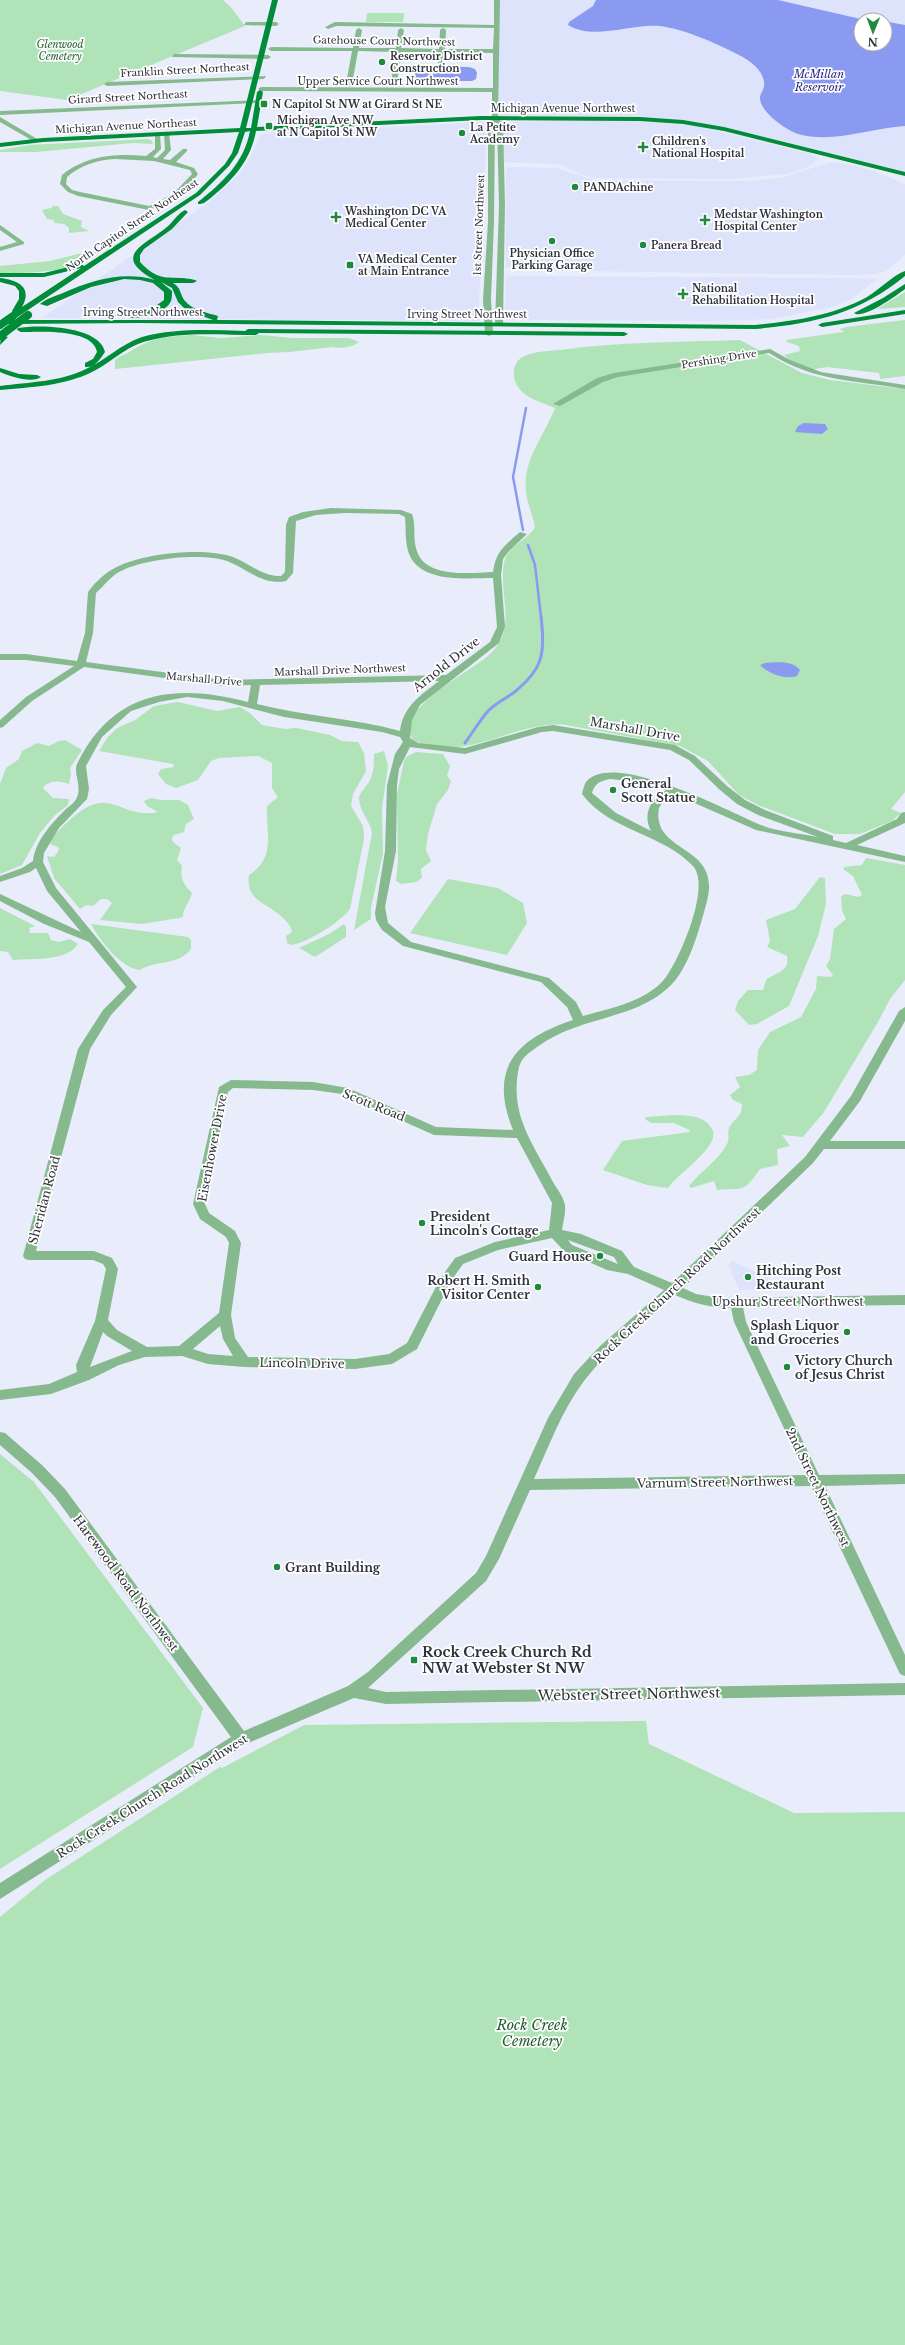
<svg xmlns="http://www.w3.org/2000/svg" width="905" height="2345" font-family="'Libre Baskerville',serif">
	<style>
		.built { fill: #dde3fb; fill-rule: evenodd }
		.green { fill: #b0e3b7 }
		.water { fill: #899af0 }
		.lines { fill: none; stroke-linecap: round; stroke-linejoin: round }
		.stream-far1 { stroke: #899af0; stroke-width: 2.5 }
		.stream { stroke: #899af0; stroke-width: 3 }
		.minor { fill: #86ba8e; fill-rule: evenodd }
		.major { fill: #008c39; fill-rule: evenodd }
		.major-bridge { stroke: #008c39; stroke-width: 8 }
		.poi-dot { fill: #20883f; stroke: #fff; stroke-width: 1.5 }
		.labels { text-anchor: middle; dominant-baseline: central; stroke-width: 3.5; stroke-linejoin: round; paint-order: stroke }
		.far-street-label { font-size: 10px; fill: #30323b; stroke: #fff }
		.far-park-label { font-size: 10px; font-style: italic; fill: #235d30; stroke: #fff }
		.far-poi-label { font-size: 10px; font-weight: bold; fill: #30323b; stroke: #fff; text-anchor: start }
		.far-water-label { font-size: 11px; font-style: italic; fill: #231f82; stroke: #fff }
		.street-label { font-size: 12px; fill: #30323b; stroke: #fff }
		.poi-label { font-size: 12px; font-weight: bold; fill: #30323b; stroke: #fff; text-anchor: start }
		.near-poi-label { font-size: 14px; font-weight: bold; fill: #30323b; stroke: #fff; text-anchor: start }
		.near-street-label { font-size: 14px; fill: #30323b; stroke: #fff }
		.near-park-label { font-size: 14px; font-style: italic; fill: #235d30; stroke: #fff }
	</style>
	<rect width="100%" height="100%" fill="#e9edfb"/>
	<path class="built" d="M497,0H905V173L690,123L633,118H495ZM861,20H885V44H861Z
		M605,120H639L702,127L811,154L819,159L804,169L787,174L732,179L595,178L582,175L559,164L503,162V124L505,122Z
		M482,122L486,123L483,267L480,277L479,305L481,319L479,321L42,318L209,202L239,174L251,156L261,134Z
		M831,162L853,165L874,171L905,184V255L886,271L878,274L853,275L514,270L506,267V168L508,167L556,168L594,180L743,181L781,178Z
		M510,276L864,278L877,279L852,299L832,307L772,319L711,321L514,320L505,318L506,278Z
		M732,1261L768,1278L770,1290H739L728,1265Z"/>
	<path class="green" d="M0,0H223C233,8 237,16 245,26L67,100L0,91Z
		M367,13H404L403,22H366Z
		M149,139L152,141L153,144L133,143L36,152H0V150L29,145Z
		M53,206H58L63,214L82,221L81,227L89,231L69,233V228L64,224L55,223L53,220L47,219L42,210L51,208Z
		M97,252C87,272 20,274 0,273V266L50,261L78,254Z
		M905,292V307L877,309Z
		M905,320V376L880,379L879,373L827,367L809,370L793,363L784,355L800,351L799,346L787,342L786,340L844,332L840,329L846,327Z
		M191,335L221,338L261,335L292,338H349L359,342C353,347 341,349 333,347L289,352L268,353L115,369V360C121,355 125,355 131,351C153,337 165,337 191,335Z
		M740,340L802,373L830,380L905,389V792L891,809L901,813L892,821L860,834H835L758,805L739,795L708,761L680,746L566,725C514,720 465,765 413,740C393,707 473,672 491,653C518,627 498,594 504,563C507,545 528,541 535,527C533,515 527,504 526,491C523,458 544,437 555,408C539,401 518,397 514,377C513,370 515,362 521,358C532,351 548,351 560,350C619,342 680,342 740,340Z
		M178,702L217,711L240,707L250,713L262,725L285,729L296,728L330,735L342,741L358,742L364,753L366,771L353,794L351,806L363,826L364,839L350,909C339,923 310,941 292,945L287,943L286,936L292,932C291,926 288,923 284,919C268,902 245,902 249,875C276,858 266,834 267,806L278,797L272,788V763L258,756L219,758L211,761L198,780L176,788L166,784L158,774L161,769L174,767L173,764L99,751L107,738L117,728L135,720L154,706Z
		M65,740L82,750L70,768L71,774L69,784C60,781 54,780 45,785L43,788L53,798L69,799L68,805L54,816L40,833L22,865L0,874V784L6,768L19,759L22,751L37,743L49,746L59,741Z
		M384,751L388,766L382,808L383,854L371,907V919L354,930L372,833C370,820 359,811 359,798C360,792 366,787 369,782C374,773 374,764 374,754Z
		M416,752L443,754L450,766L447,776L451,781L448,790L437,804L428,834L426,850L431,861L421,869L422,878L416,882L401,884L396,881L398,861L397,794L404,761L406,757Z
		M151,798L161,800H179L188,805L194,819L186,824L184,832L174,835L172,838L173,842L181,848L177,860L182,866C180,879 183,884 192,893C190,902 183,907 183,917L179,918L142,924L100,920L112,903L107,899H101L93,906L86,905L80,909L54,878L47,856L54,857L59,850L58,847L50,844C54,833 63,826 72,818C112,783 119,820 158,812L147,806L144,801Z
		M866,858L905,865V980L890,999L878,1022L824,1112L803,1137L782,1135L790,1146L777,1149L778,1165L760,1169C742,1195 744,1187 717,1190L714,1181L691,1188L689,1186C701,1171 718,1161 727,1144C730,1139 727,1133 729,1128C734,1118 742,1118 742,1104L733,1100L730,1095L740,1087L735,1077L749,1075L757,1070L758,1050L770,1032L801,1017L816,989L817,976L831,977L833,975L826,966L830,959L834,929L846,919L842,911L841,896L846,894L858,897L862,895L853,876L844,870V867L862,865Z
		M820,877L825,878L826,904L818,936L789,1006L757,1024L749,1025L735,1010L738,1001L748,990H763L766,980C776,972 790,972 787,956L767,947L770,941L766,920L795,909Z
		M448,879L498,888L523,903L527,923L507,955L410,933Z
		M0,908L35,926L29,928L30,933H48L51,940L59,942L70,939L78,944C67,962 32,958 13,960L8,952L0,951Z
		M91,924L188,937L191,940V949C178,966 155,960 140,970C121,968 100,941 91,924Z
		M344,924L346,927V937L315,957L299,948L329,934Z
		M676,1115C689,1116 704,1115 712,1129C722,1146 677,1174 668,1188L647,1185L603,1170L622,1141L690,1132L689,1130L674,1123H651L645,1119L646,1117Z
		M0,1454L34,1482L203,1708L193,1747L0,1869Z
		M646,1721L649,1744L794,1813L905,1812V2345H0V1917L45,1880L220,1767L222,1768L304,1725Z"/>
	<path class="water" d="M596,0H778L865,20H861V44H885V20H878L905,25V126C869,128 834,144 798,134C786,130 760,112 760,98C760,94 763,91 764,87C766,72 751,61 739,55C718,44 684,29 660,26C631,23 594,41 568,25L569,22L593,6Z
		M418,66L469,67L475,69L477,73L476,79L472,81H420L413,77Z
		M804,423L825,424L828,429L822,434L795,432L798,426Z
		M765,663C775,662 793,660 800,670L797,676C785,680 769,674 760,665Z"/>
	<g class="lines">
		<path class="stream-far1" d="M523,530L513,477L526,408
			M528,545L535,565L541,617"/>
		<path class="stream" d="M465,743C473,732 480,720 489,710C495,704 504,699 512,694C544,669 545,654 541,616"/>
		<path class="minor" d="M494,0H500L498,118L503,124L505,205L503,324L499,326L495,324L499,205L497,124L495,122L494,222L491,299L493,334L489,336L485,334L483,299L488,222V123L492,118V92L261,91L258,89L261,87L493,88V53L445,52L444,63L441,65L438,63L439,52H401L397,84L394,86L391,84L395,52L358,51L352,84L349,86L346,84L352,51H271L268,49L271,47L353,48L356,30L359,28L362,30L359,48H396L398,30L401,28L404,30L401,48L439,49L440,30L443,28L446,30L445,49H493L494,28L336,26L328,29L325,27L335,22L494,25Z
			M246,22H276L279,24L276,26L244,25Z
			M174,54L268,55L271,57L268,59L172,57Z
			M266,76L264,79L107,86L104,84L107,82Z
			M260,100L258,103L0,115V111Z
			M0,117L39,140L40,141L35,142L0,122Z
			M155,133L160,134L161,149L153,157L157,158L165,150L164,134L169,133L171,150L163,159L170,160L183,149H187V151L176,162L194,168L198,174L189,186L177,197L164,205L149,210L78,196L68,192L60,184L62,175C86,155 117,153 146,156L155,149ZM115,159L154,161L190,170L192,174L173,194L149,206L80,192L72,190L66,184L67,177C81,165 97,160 115,159Z
			M0,225L24,242V244L0,251V247L17,242L0,230Z
			M770,349L790,360L821,372L905,385V389C855,380 814,382 769,353L618,377L603,382L560,406L553,404L597,378L614,373Z
			M331,508L401,510L412,514C416,524 413,538 416,548C423,579 469,573 493,572C496,551 504,546 520,532L527,534L509,551L503,559L501,575L505,627L499,643L420,705L412,720L410,738L418,743L465,748L538,727L553,725L675,745L695,756L727,786L745,800L765,810L833,836V840L846,843L897,819L901,813L905,812V823L857,845L905,856V862L756,830L674,794L664,800L659,808C651,855 722,843 707,901C700,927 689,970 668,988C659,996 650,1001 640,1006C605,1021 568,1024 537,1047C529,1053 522,1057 519,1067C509,1114 532,1142 553,1182C557,1189 564,1197 565,1206C566,1214 563,1222 562,1230L581,1234L622,1251L634,1267L672,1283L805,1157L851,1096L899,1011L905,1007V1021L860,1101L830,1141H905V1149H824L813,1163L683,1288L696,1294L720,1298L905,1295V1305L743,1307L746,1322L819,1475L905,1474V1484L825,1486L905,1655V1676L900,1674L811,1486L530,1490L499,1559L486,1581L368,1688L386,1692L905,1683V1695L386,1704L354,1698L246,1744L0,1899V1883L231,1737L55,1497L32,1473L0,1445V1432L5,1433L42,1465L65,1489L244,1731L348,1686L368,1672L476,1573L486,1556L548,1418L574,1374L600,1346L664,1290L628,1274L607,1270L564,1251L552,1238L498,1250L463,1264L451,1281L417,1349L392,1364L355,1369L244,1367L208,1364L182,1356L145,1357L119,1365L89,1380L51,1394L0,1400V1390L49,1384L77,1372L76,1365L95,1321L106,1269L103,1264L93,1260H29L25,1259L23,1256L78,1049L103,1010L126,987L89,942L44,924L0,901V894L81,932L47,891L36,868L30,872L0,882V876L22,868L33,861C35,841 52,823 65,810C69,806 76,802 77,797C82,786 73,773 77,764C113,690 175,683 248,702L251,685L223,686L84,667L32,701L3,727L0,728V720L26,697L74,666L26,660H0V654H26L77,661L85,633L88,592C96,581 108,570 121,565C148,553 205,547 233,557C250,564 262,576 281,576L285,572L286,525L289,517L303,512ZM345,513L399,514L405,517C406,528 405,540 408,551C418,584 466,578 493,578L497,627L490,642L446,675L223,680L86,662L93,633L96,593C104,586 110,577 119,572C142,559 201,552 227,561C246,568 263,586 286,581L293,573L296,521L316,515ZM439,681C421,695 403,706 400,731C353,718 304,716 257,704L260,685ZM187,697L223,701L284,717L382,732L400,737L403,742L395,754L387,785L385,851L375,913L376,920L382,930L403,946L541,982L567,1007L573,1020C516,1039 488,1068 513,1130L436,1127L348,1088L313,1082L231,1080L219,1087L193,1204L200,1219L226,1237L229,1243L219,1313L179,1346L147,1347L117,1330L108,1320L118,1269L112,1258L94,1251H36L90,1049L111,1015L137,987L56,888L43,862L44,853L59,828L87,799L89,789L86,766L102,737L131,711L159,702ZM553,731L670,750L689,760L720,790L737,804L758,815L818,837C800,833 778,832 761,825C729,812 613,749 586,782C584,785 583,790 582,794C609,831 662,833 693,866C711,886 681,955 668,974C663,982 656,988 648,993C629,1005 604,1010 583,1016L576,1002L549,978L411,942L388,923L385,907L396,851L397,785L399,769L410,747L465,754L542,732ZM610,779L638,782L666,790C651,799 642,814 651,831L616,813L592,793C595,783 600,781 610,779ZM233,1088L313,1090L342,1094L434,1135L517,1138L552,1203L549,1230L495,1242L455,1258L440,1279L407,1343L389,1354L355,1359L248,1357L235,1338L231,1315L241,1243L235,1231L209,1213L205,1204L228,1092ZM568,1240L614,1257L618,1264L572,1245ZM675,1295C693,1303 711,1308 731,1308L734,1322L806,1475L534,1479C549,1446 562,1410 584,1381C609,1348 644,1322 675,1295ZM220,1326L223,1339L233,1356L208,1354L193,1349ZM103,1332L107,1336L132,1351L90,1367Z"/>
		<path class="major" d="M272,0H278L246,128H251L257,92L260,90L263,92L257,127L481,116L640,117L683,120L724,127L905,172V176L724,131L683,124L640,121L481,120L256,131C251,159 235,178 213,196C209,199 204,205 198,204V202C222,183 244,163 250,131L245,132L238,153L229,166L200,195L16,318H10L9,316L13,313L12,311L19,299V291L15,286L0,282V278C18,280 33,287 22,307L81,268L44,277H0V273H44L81,264L84,266L196,193L225,164L232,153L239,132L43,142L0,147V143L43,138L240,128Z
			M185,210L188,212L172,229L144,249L140,255V262C162,285 170,274 195,280L197,281L193,283H173C181,287 180,295 185,301C192,310 208,313 218,316L217,320L755,325C794,321 832,316 867,297C879,290 893,275 905,271V276C859,314 812,324 755,329L138,323L9,324L5,322L9,320H213L186,310L178,302L172,288L161,282L172,291C172,294 172,298 171,301C166,313 141,319 129,318V314L150,310L164,300V292L153,283L140,280L124,279L91,287L47,306L40,304C46,299 55,296 63,293C93,280 123,271 155,280C110,256 145,245 167,227C173,222 178,213 185,210Z
			M905,284V289C897,295 863,320 854,313L883,298Z
			M905,310V314L822,327L818,325L822,323Z
			M18,328C39,324 100,326 105,352C100,359 95,368 85,367V363L93,359L97,352C93,328 39,332 21,332L17,330Z
			M248,329L624,332L628,334L624,336L259,333L256,335C220,335 182,331 147,341C126,346 111,363 92,372C64,386 31,387 0,390V386C29,382 60,382 86,369C106,360 121,344 142,337C175,328 210,330 245,331Z
			M1,335L8,337L0,345Z
			M0,368L19,374L37,375L41,377C31,384 10,376 0,372Z"/>
		<path class="major-bridge" d="M0,325L13,316
			M0,336L28,315"/>
	</g>
	<g class="poi-dot">
		<circle cx="382" cy="62" r="4"/>
		<rect x="260" y="100" width="8" height="8" rx="2"/>
		<rect x="265" y="122" width="8" height="8" rx="2"/>
		<circle cx="462" cy="133" r="4"/>
		<path d="M641 141h4v4h4v4h-4v4h-4v-4h-4v-4h4z"/>
		<circle cx="575" cy="187" r="4"/>
		<path d="M334 211h4v4h4v4h-4v4h-4v-4h-4v-4h4z"/>
		<path d="M703 214h4v4h4v4h-4v4h-4v-4h-4v-4h4z"/>
		<circle cx="552" cy="241" r="4"/>
		<circle cx="643" cy="245" r="4"/>
		<rect x="346" y="261" width="8" height="8" rx="2"/>
		<path d="M681 288h4v4h4v4h-4v4h-4v-4h-4v-4h4z"/>
		<circle cx="613" cy="790" r="4"/>
		<circle cx="422" cy="1223" r="4"/>
		<circle cx="600" cy="1256" r="4"/>
		<circle cx="748" cy="1277" r="4"/>
		<circle cx="538" cy="1287" r="4"/>
		<circle cx="847" cy="1332" r="4"/>
		<circle cx="787" cy="1367" r="4"/>
		<circle cx="277" cy="1567" r="4"/>
		<rect x="410" y="1656" width="8" height="8" rx="2"/>
	</g>
	<g class="labels">
		<g class="far-street-label">
			<text transform="translate(384 41) rotate(1)">Gatehouse Court Northwest</text>
			<text transform="translate(185 70) rotate(-3)">Franklin Street Northeast</text>
			<text x="378" y="81">Upper Service Court Northwest</text>
			<text transform="translate(128 97) rotate(-3)">Girard Street Northeast</text>
			<text x="563" y="108">Michigan Avenue Northwest</text>
			<text transform="translate(126 126) rotate(-3)">Michigan Avenue Northeast</text>
			<text transform="translate(132 225) rotate(-34)">North Capitol Street Northeast</text>
			<text transform="translate(479 225) rotate(-88)">1st Street Northwest</text>
			<text x="143" y="312">Irving Street Northwest</text>
			<text x="467" y="314">Irving Street Northwest</text>
			<text transform="translate(719 359) rotate(-9)">Pershing Drive</text>
			<text transform="translate(340 670) rotate(-2)">Marshall Drive Northwest</text>
			<text transform="translate(204 679) rotate(5)">Marshall Drive</text>
		</g>
		<g class="far-park-label">
			<text x="60" y="44">Glenwood<tspan x="60" dy="12">Cemetery</tspan></text>
		</g>
		<g class="far-poi-label">
			<text x="390" y="56">Reservoir District<tspan x="390" dy="12">Construction</tspan></text>
			<text x="272" y="104">N Capitol St NW at Girard St NE</text>
			<text x="277" y="120">Michigan Ave NW<tspan x="277" dy="12">at N Capitol St NW</tspan></text>
			<text x="470" y="127">La Petite<tspan x="470" dy="12">Academy</tspan></text>
			<text x="652" y="141">Children's<tspan x="652" dy="12">National Hospital</tspan></text>
			<text x="583" y="187">PANDAchine</text>
			<text x="345" y="211">Washington DC VA<tspan x="345" dy="12">Medical Center</tspan></text>
			<text x="714" y="214">Medstar Washington<tspan x="714" dy="12">Hospital Center</tspan></text>
			<text x="651" y="245">Panera Bread</text>
			<text x="552" y="253" text-anchor="middle">Physician Office<tspan x="552" dy="12">Parking Garage</tspan></text>
			<text x="358" y="259">VA Medical Center<tspan x="358" dy="12">at Main Entrance</tspan></text>
			<text x="692" y="288">National<tspan x="692" dy="12">Rehabilitation Hospital</tspan></text>
		</g>
		<g class="far-water-label">
			<text x="819" y="74">McMillan<tspan x="819" dy="13">Reservoir</tspan></text>
		</g>
		<g class="street-label">
			<text transform="translate(446 664) rotate(-38)">Arnold Drive</text>
			<text transform="translate(635 729) rotate(10)">Marshall Drive</text>
			<text transform="translate(374 1105) rotate(22)">Scott Road</text>
			<text transform="translate(212 1148) rotate(-79)">Eisenhower Drive</text>
			<text transform="translate(44 1200) rotate(-75)">Sheridan Road</text>
			<text transform="translate(677 1285) rotate(-43)">Rock Creek Church Road Northwest</text>
			<text x="788" y="1301">Upshur Street Northwest</text>
			<text transform="translate(302 1363) rotate(1)">Lincoln Drive</text>
			<text transform="translate(715 1482) rotate(-1)">Varnum Street Northwest</text>
			<text transform="translate(818 1487) rotate(64)">2nd Street Northwest</text>
			<text transform="translate(126 1583) rotate(53)">Harewood Road Northwest</text>
			<text transform="translate(152 1796) rotate(-32)">Rock Creek Church Road Northwest</text>
		</g>
		<g class="poi-label">
			<text x="621" y="783">General<tspan x="621" dy="14">Scott Statue</tspan></text>
			<text x="430" y="1216">President<tspan x="430" dy="14">Lincoln's Cottage</tspan></text>
			<text x="592" y="1256" text-anchor="end">Guard House</text>
			<text x="756" y="1270">Hitching Post<tspan x="756" dy="14">Restaurant</tspan></text>
			<text x="530" y="1280" text-anchor="end">Robert H. Smith<tspan x="530" dy="14">Visitor Center</tspan></text>
			<text x="839" y="1325" text-anchor="end">Splash Liquor<tspan x="839" dy="14">and Groceries</tspan></text>
			<text x="795" y="1360">Victory Church<tspan x="795" dy="14">of Jesus Christ</tspan></text>
			<text x="285" y="1567">Grant Building</text>
		</g>
		<g class="near-poi-label">
			<text x="422" y="1652">Rock Creek Church Rd<tspan x="422" dy="16">NW at Webster St NW</tspan></text>
		</g>
		<g class="near-street-label">
			<text transform="translate(629 1694) rotate(-1)">Webster Street Northwest</text>
		</g>
		<g class="near-park-label">
			<text x="532" y="2025">Rock Creek<tspan x="532" dy="16">Cemetery</tspan></text>
		</g>
	</g>
	<g transform="translate(873 32) rotate(181)"><circle r="19" fill="#ffffff" stroke="#acadb1"/>
	<path d="M0-3L7 15L0 10L-7 15Z" fill="#20883f"/>
	<text y="-6" font-size="11" font-weight="bold" text-anchor="middle" fill="#30323b">N</text>
	</g>
</svg>
